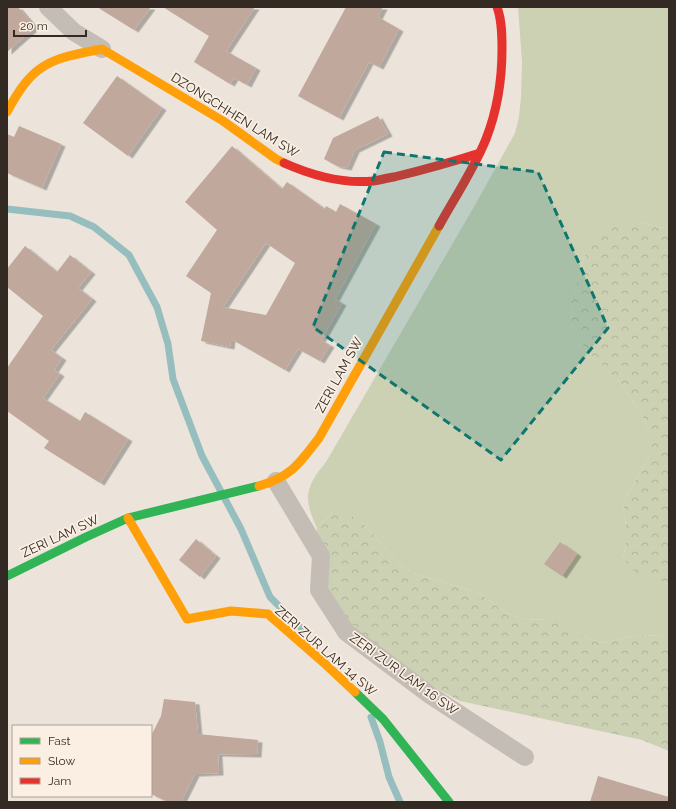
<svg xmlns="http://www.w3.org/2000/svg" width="676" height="809" font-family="Raleway,sans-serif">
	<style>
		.grass { fill: #ccd1b4 }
		.forest { fill: url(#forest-crowns) }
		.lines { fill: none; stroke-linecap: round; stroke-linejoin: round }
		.stream { stroke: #97bebe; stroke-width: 7 }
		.building { fill: #c1a89c; fill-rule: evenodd; filter: url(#shadow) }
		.street { stroke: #c4bdb6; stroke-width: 18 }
		.fast { stroke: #30b455; stroke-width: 9 }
		.slow { stroke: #ff9f0a; stroke-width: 9 }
		.jam { stroke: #e5322d; stroke-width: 9 }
		.marked { fill: #0f766e; fill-opacity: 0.2; stroke: #0f766e; stroke-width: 3; stroke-dasharray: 8 5; stroke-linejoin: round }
		.labels { text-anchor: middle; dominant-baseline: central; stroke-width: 3.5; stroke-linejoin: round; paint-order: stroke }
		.street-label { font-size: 13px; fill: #342a24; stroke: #faefe2 }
	</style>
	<defs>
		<pattern id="forest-crowns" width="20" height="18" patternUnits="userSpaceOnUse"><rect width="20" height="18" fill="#ccd1b4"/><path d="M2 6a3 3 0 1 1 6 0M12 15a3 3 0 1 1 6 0" fill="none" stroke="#b0b49b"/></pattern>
		<filter id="shadow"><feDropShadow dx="4.5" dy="2.5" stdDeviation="0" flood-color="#0004"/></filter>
	</defs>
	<rect width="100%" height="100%" fill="#ece4db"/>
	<path class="grass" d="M518,7H669V225L662,228L640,222L584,258L571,301L572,324L586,350L624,387L642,416L649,430V458L626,497L623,510L626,524V545L623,557L634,570L652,580L669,581V636L636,635L602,643L590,639L550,620L523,619L517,617L505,612L479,593L413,573L401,566L364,524L335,510L317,528C303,498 305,487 326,462L475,205L515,133L519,117L521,97L522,62Z"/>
	<path class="forest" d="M628,222H640L662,228L669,225V581C658,584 642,577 633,570C629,566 626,561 623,557L626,545V524L623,510L626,497L649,458V430L642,416L624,387L586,350L579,339L572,324L571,301L584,258L592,245L608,229Z
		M335,510L347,513L364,524L401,566L413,573L479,593L505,612L517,617L523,619L550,620L556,622L590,639L602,643L636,635L669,636V751L642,740L460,701L420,680L364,639L334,604L315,560L317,528Z"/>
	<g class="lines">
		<path class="stream" d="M7,209L70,216L94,227L129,255L157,307L168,344L173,379L202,456L241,529L270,597L303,630
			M371,717L380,742L389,777L400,802"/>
	</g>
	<path class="building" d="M7,7H18L35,27L7,52Z
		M97,7H151L134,30Z
		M163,7H255L226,51L256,68L247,85L234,78L230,84L194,62L209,36Z
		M346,7H383L378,17L399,29L379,67L369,62L339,118L298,96Z
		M117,76L162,108L128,156L83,123Z
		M378,116L388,134L355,150L347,168L337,166L324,159L333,138Z
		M19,126L61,144L42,188L7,173V134L14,137Z
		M232,146L282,189L287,182L325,209L326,206L336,212L340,204L376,224L335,299L342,303L321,340L330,345L320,361L298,349L285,370L231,339L230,347L201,341L211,293L186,276L217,230L185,202ZM266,243L295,263L266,315L223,307Z
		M25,246L57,272L70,255L91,272L78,288L92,299L51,350L62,358L54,370L60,374L43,398L80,421L85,412L128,439L100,483L44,448L49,441L7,411V368L43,316L7,287V269Z
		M196,539L216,556L200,577L179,560Z
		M560,542L577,554L562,576L544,564Z
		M164,699L195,702L198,734L258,740L257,755L218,754L219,773L195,774L181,802H168L151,794V736L161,716Z
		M598,776L669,797L668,802H590Z"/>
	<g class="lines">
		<path class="street" d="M48,7L74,32L102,49
			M276,481L321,556L319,590L346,632L430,695L525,757"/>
		<path class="fast" d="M7,576L86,537L128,518L259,486
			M355,692L383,719L449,802"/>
		<path class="slow" d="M7,112C33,63 49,59 102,49L223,121L276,159L284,163
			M259,486C292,476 299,464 319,438L439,226
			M128,518L187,619L231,611L268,614L323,662L355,692"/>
		<path class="jam" d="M284,163C311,175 343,184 373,181C380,180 387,178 394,177C423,170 452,162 480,153
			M439,226C455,197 474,169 486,139C497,111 502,80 502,49C502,36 502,20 497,7"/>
	</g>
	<path class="marked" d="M384,152L538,172L608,328L501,460L313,327Z"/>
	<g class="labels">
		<g class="street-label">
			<text transform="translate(235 115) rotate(32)">DZONGCHHEN LAM SW</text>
			<text transform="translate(339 375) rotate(-61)">ZERI LAM SW</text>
			<text transform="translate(60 536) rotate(-25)">ZERI LAM SW</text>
			<text transform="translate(326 651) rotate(41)">ZERI ZUR LAM 14 SW</text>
			<text transform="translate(404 674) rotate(36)">ZERI ZUR LAM 16 SW</text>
		</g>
	</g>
	<rect width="676" height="809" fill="none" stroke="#342a24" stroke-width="16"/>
	<rect x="12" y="725" width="140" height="72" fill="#faefe2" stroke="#aba096"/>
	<rect x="20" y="738" width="20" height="6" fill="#30b455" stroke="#aba096"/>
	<text x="48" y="745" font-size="12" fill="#342a24">Fast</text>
	<rect x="20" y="758" width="20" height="6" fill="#ff9f0a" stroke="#aba096"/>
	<text x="48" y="765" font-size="12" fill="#342a24">Slow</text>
	<rect x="20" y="778" width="20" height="6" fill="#e5322d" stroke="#aba096"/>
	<text x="48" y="785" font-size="12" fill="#342a24">Jam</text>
	<path d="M14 30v6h72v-6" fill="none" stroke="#342a24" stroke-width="2"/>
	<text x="20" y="30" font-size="12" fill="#342a24" stroke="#faefe2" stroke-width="3" paint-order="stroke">20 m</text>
</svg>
